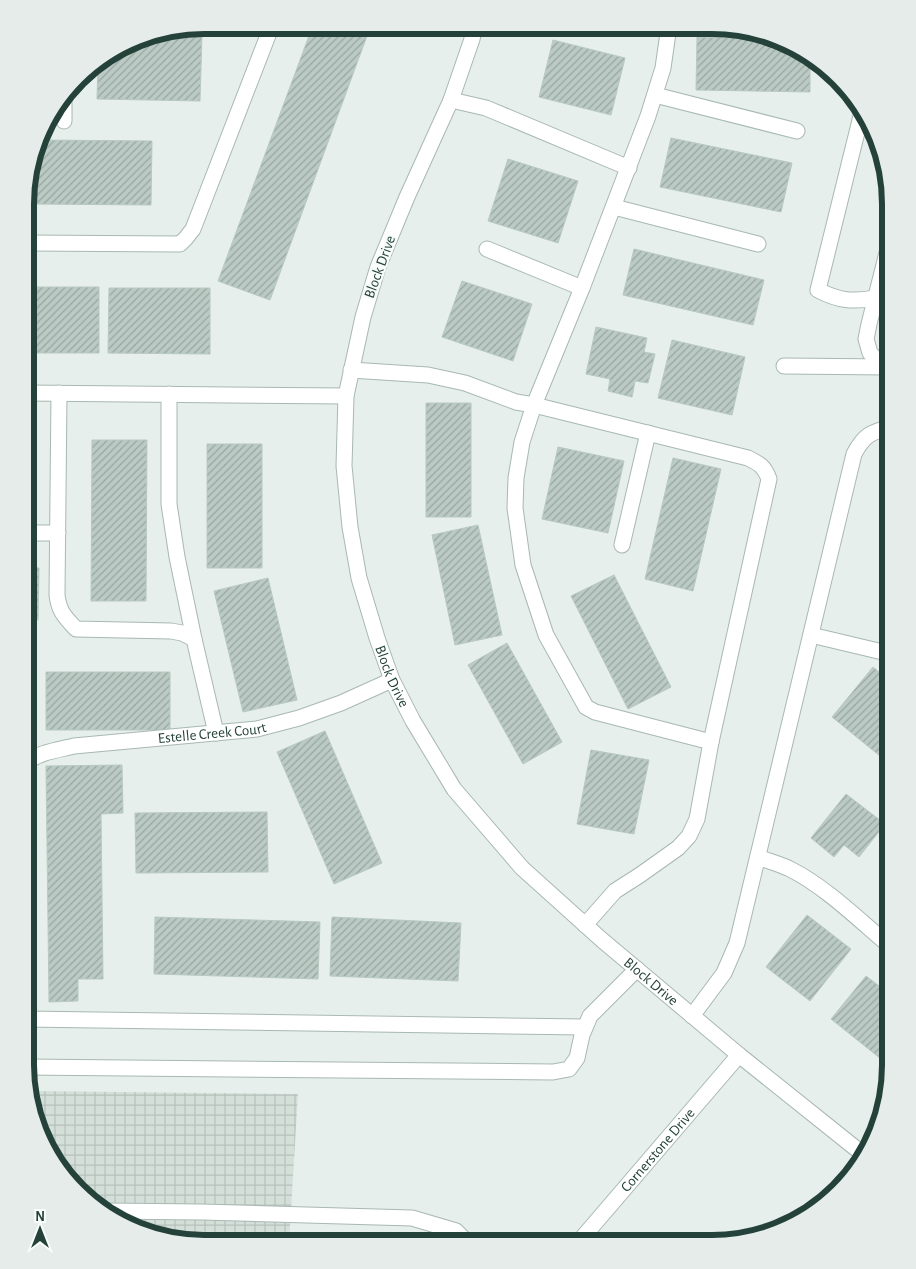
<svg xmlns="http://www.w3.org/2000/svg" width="916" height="1269" font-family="'Alegreya Sans',sans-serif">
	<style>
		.industrial { fill: url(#industrial-grid) }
		.building { fill: url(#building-hatch); stroke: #b8c9c2 }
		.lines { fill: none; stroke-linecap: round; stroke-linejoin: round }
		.minor-casing { stroke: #a8b8b2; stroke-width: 17 }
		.minor { stroke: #fff; stroke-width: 15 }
		.labels { text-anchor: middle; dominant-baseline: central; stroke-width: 4.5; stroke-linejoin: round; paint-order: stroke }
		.street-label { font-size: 15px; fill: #24423a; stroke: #f7fbf9 }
		.rim { fill: none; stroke: #24423a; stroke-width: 6 }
	</style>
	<defs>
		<pattern id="industrial-grid" width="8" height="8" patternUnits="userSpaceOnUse" patternTransform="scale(1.25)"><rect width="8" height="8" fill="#d4dfda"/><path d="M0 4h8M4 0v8" fill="none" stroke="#b6c1bc"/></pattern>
		<pattern id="building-hatch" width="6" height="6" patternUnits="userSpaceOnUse" patternTransform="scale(1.25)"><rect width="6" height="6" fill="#bbcac4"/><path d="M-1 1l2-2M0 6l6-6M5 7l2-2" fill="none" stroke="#98a6a0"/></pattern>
	</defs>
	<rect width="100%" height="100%" fill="#e6efeb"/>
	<path class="industrial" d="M31,1091L298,1094L289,1243H180L95,1207L43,1144Z"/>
	<path class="building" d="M313,25H371L270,300L218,281Z
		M152,33L202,34L200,101L97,99L98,62L146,35Z
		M697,37L765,38L810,57V92L696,90Z
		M553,40L625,58L611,115L539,97Z
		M671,138L792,163L781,212L660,187Z
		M40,140L152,141L151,205L35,204V154Z
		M508,159L578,181L558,243L488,221Z
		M634,249L764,280L753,325L623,295Z
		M462,281L532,304L513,361L442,337Z
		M26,287H99V353H26Z
		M109,288H210V354L108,353Z
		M596,327L647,338L644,352L655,354L648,383L635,381L632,397L608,391L610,379L586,374Z
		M672,340L745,357L732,415L658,398Z
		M426,403H471V517H426Z
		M92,440H147L146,601H91Z
		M207,444H262V568H207Z
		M558,447L624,461L608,533L542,519Z
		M673,458L721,469L693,591L645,579Z
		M478,525L502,635L455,645L432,535Z
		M26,567L39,568L38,620H26Z
		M614,575L671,687L628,709L571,596Z
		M268,578L297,700L243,712L214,591Z
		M507,643L562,742L523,764L468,665Z
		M873,667L891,682V765L832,717Z
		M26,672H31L32,731H26Z
		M46,672H170V730H46Z
		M325,731L382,863L334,884L277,752Z
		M591,750L649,760L634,834L577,824Z
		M122,765L123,813L101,814L103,979H78V1001L49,1002L46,766Z
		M846,794L885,824L859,857L844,845L834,857L811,838Z
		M267,812L268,872L136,873L135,813Z
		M807,915L851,949L810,1001L766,967Z
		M155,917L320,922L318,979L154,974Z
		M332,917L461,923L458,981L330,976Z
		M866,976L891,995V1067L831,1019Z"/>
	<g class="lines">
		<defs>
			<g id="minor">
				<path id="s1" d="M475,26L472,39L451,100L407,197L378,267L363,317L346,396L344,466L350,527L359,578L377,638L392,680L413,721L454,789L522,868L602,940L739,1055L864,1155"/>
				<path d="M669,26L663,68L648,116L582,288L534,405L522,442L516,478L515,508L523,565L546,635L586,707L595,712L711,742"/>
				<path d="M655,95L797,131"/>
				<path d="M451,100L486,108L629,168"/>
				<path d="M862,112L818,290C839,301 853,302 875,298"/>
				<path d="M64,121V95"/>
				<path d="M614,207L758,244"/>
				<path d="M26,243L180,244L186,238L193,229L272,25"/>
				<path d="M487,249L582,288"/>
				<path d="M784,366L889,367"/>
				<path d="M891,367L879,362L870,353L866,339L869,324L891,237"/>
				<path d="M351,370L428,375L465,383L516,402L534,405L748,458C760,464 764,466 769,479L711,742L697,819L689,836L678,848L640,875L615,891L585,925"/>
				<path d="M26,393L346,396"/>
				<path d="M59,393L57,595C59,612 65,617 76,629L171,631L182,633L194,639L216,733"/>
				<path d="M169,394V504L177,557L194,639"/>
				<path d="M26,533H58"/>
				<path d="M622,545L648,433"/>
				<path d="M811,635L891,654"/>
				<path id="s2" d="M26,763C39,752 58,750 74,746L257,729L299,718L341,703L392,680"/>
				<path d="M758,857C768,861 780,864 790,869C826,887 860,921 891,947"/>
				<path d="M692,1016L724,973L737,943L854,454C864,435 871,432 891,427"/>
				<path d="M25,1019L585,1027"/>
				<path d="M25,1067L553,1072L569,1069L577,1058L582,1035L590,1016L637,969"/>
				<path d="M105,1211L202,1212L412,1218L456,1231L468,1243"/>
				<path id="s3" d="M577,1244L739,1055"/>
			</g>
		</defs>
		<use href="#minor" class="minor-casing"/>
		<use href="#minor" class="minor"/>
	</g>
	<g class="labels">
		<g class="street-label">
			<text transform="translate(380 267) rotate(-70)">Block Drive</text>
			<text stroke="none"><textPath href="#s1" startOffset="680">Block Drive</textPath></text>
			<text stroke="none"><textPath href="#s2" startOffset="190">Estelle Creek Court</textPath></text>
			<text stroke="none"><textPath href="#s1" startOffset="1085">Block Drive</textPath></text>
			<text stroke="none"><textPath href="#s3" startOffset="124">Cornerstone Drive</textPath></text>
		</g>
	</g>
	<path d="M0 0H916V1269H0ZM204 34H712A170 170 0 0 1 882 204V1065A170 170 0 0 1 712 1235H204A170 170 0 0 1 34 1065V204A170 170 0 0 1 204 34Z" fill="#e6ecea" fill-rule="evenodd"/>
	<path class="rim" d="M204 34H712A170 170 0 0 1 882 204V1065A170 170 0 0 1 712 1235H204A170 170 0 0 1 34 1065V204A170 170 0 0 1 204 34Z"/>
	<g transform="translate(40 1229)" stroke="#f7fbf9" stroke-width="4" paint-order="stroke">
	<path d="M0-4L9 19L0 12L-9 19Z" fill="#24423a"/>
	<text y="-8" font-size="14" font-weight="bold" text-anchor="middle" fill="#24423a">N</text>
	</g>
</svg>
